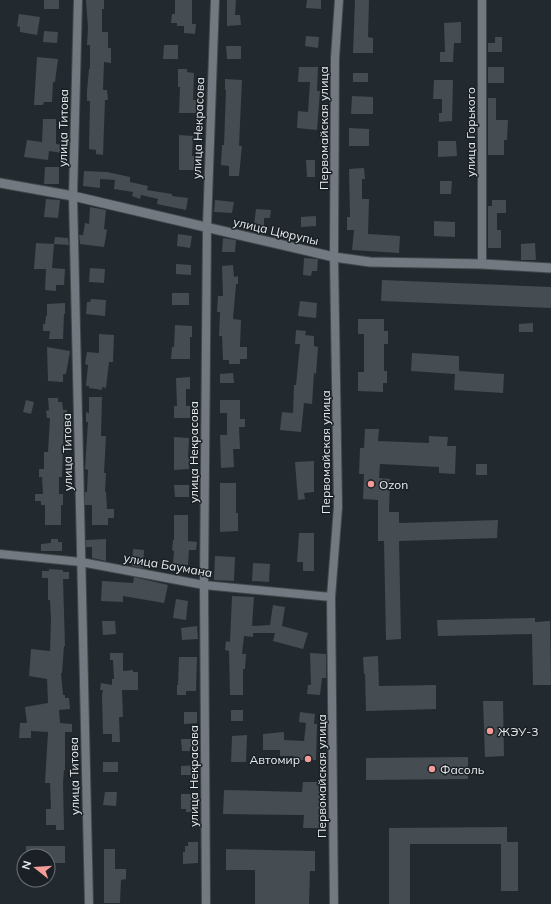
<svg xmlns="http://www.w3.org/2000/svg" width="551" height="904" font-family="Mulish,sans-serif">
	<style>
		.building { fill: #454c52 }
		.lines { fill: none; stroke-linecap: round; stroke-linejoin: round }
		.minor-casing { stroke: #42474b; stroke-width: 10 }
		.tertiary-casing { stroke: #42474b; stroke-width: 11 }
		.minor { stroke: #727980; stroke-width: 8 }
		.tertiary { stroke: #727980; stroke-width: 9 }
		.poi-dot { fill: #f59b98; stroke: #1a2025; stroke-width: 1.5 }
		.labels { text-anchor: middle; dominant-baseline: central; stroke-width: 3; stroke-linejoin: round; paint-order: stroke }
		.street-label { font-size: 12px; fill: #e8edf0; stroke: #1a2025 }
		.poi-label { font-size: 12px; fill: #e8edf0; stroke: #1a2025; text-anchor: start }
	</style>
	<rect width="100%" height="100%" fill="#232a2f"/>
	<path class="building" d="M44,0H59V9H44Z
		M86,0H104V9H102V32H108V48H111V63L104,62L103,90H107L108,100H105L103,155L96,154V150L89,149L90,101H87V91L89,69H90V45H87L88,28Z
		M175,0H192V24H196L195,34L184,33V26H177V23H171L172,14H175Z
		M227,0H236L235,15H240L241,25L227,26Z
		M307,0H321V9L306,8Z
		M355,0H369L368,37L373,38V53H353Z
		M19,14L40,17L37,35L20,32V27L17,26Z
		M461,22V43H454L453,62H440V52H445L444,23Z
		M44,31L58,32L57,43L43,42Z
		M306,36L319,37L318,48L305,46Z
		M495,37H502V52H488V43H495Z
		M164,45H178V59H163Z
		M226,46H241V59H227Z
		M37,57L58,59L55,82H53L52,102H44L43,105H34Z
		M299,67H318L317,91H320L317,130L297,128L298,111L308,112L310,82H298Z
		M488,67H504V83H488Z
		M178,69H187V72L194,73L193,100H196V113H179L180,87H178Z
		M353,73H368V82H353Z
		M225,79L242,80L239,146H242L239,176H229V166L221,165L222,145H224L226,90H225Z
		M434,80H453L452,121L439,122V113H442V99H433Z
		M352,96L373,97V114H351Z
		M488,98H496V120H508L507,140H504V155H488Z
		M43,119H56V144L63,145L62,153L49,151L48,160L24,157L27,140L42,142Z
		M349,128L369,129V146H349Z
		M179,135L193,136L192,156H194V170H179Z
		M438,141H456L457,156L438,157Z
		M306,160H315V177H307Z
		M45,167H59V184H44Z
		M364,168L365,179H362V199H369L368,234L400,236L399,253L352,250L354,230H347V217H350L349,169Z
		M84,171L107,172L130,177V182L148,186L147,190L172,194V196L188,198L186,210L157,204L158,199L141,195L140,199L132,196L133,192L114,189L115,180L100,179V188L83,186Z
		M440,181H452L451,194H440Z
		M46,199L60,200L58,218L44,217Z
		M215,200L234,202L232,213L214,212Z
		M492,200H506V213H497V230H501V248H488V206H492Z
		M90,207L106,210L104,229L107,230L104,247L80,244L79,235H83L85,223L89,224Z
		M256,209L271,210L270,218H264V226L254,225Z
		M316,216V226L301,227V217Z
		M434,221L455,222V237L434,236Z
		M178,234L192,236L190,248L177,246Z
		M55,237L68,238L69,245L54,244Z
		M223,238L236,240L235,252H222Z
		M36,243L54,244L52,268L65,269L64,285H56V291L45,290L46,269H34Z
		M535,243L536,260H521V244Z
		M304,258L318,259L317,271H312L311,276L303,275Z
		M176,264L191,265V275L176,274Z
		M233,265L234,277L238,276V284H236L233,319L241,320L240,347H247V359H240V364H229V360H223L222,336H219L220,312H217L218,296H223L222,266Z
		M90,268L105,269L104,283L89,282Z
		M382,280L551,287V308L381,301Z
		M172,293H189V305H172Z
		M91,299L106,300L105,316L86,314L87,302H90Z
		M300,301L317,303L316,318L298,316Z
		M65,303V314H64L63,339H49L50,331H43V324H45L46,316H47V304Z
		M358,319H384V331H388V344H384V371H387V383H383V392L358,391V372H364V334H358Z
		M533,323V332H519V324Z
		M175,325L192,326V337H190V359H171L172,347H174Z
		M296,330L306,331L305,335L314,336V346L318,347L316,374L314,373L312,404L304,403L301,432L280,430L282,412L293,413L294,385H296L300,344H295Z
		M99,334L114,335L113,362H109L106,388L102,387V390L89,388V386H86L88,365L85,364L87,352L99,353Z
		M47,347L70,351L66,374H63V382L48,381Z
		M412,353L459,356V371L504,374L503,393L454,390L455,374L411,371Z
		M233,373L234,383H220V374Z
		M190,377V389H186V406H190V418H174V406H177L176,378Z
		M89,397H102L101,436H106L104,473H106L105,492H106L107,509H114V518H108V525H92V505H85V492H87L88,470L85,469L88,422H86V412L89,413Z
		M48,398H58V402H62L63,410H67V417L64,418L62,477H59V494H63V505H61V525H45V505H41V501H35V494H43L42,477H39V469H44V452H48L50,418H47L46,411L49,410Z
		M26,400L34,402L31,414L23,412Z
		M220,400H240V419H245V427H239L240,449H233L234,467L221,468L220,435H227V413H220Z
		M365,429H379L378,441L429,443V436L448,437L447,446H456L455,474L439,473V467L380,464L379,478L390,479L389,512H399V523L498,520L497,538L399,541L401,639L386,640L384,541H378V500L363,499L364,474H359L360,448H364Z
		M174,437L189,438L188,457H189V469L174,470Z
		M314,461V492L304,493L305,499L298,500L295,462Z
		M476,464H487V475H476Z
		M220,483H236V513H238V531L220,532Z
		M174,485H189V497H175Z
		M174,515H188V541L197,542L196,550H189L188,565L173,564L174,551L172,550L173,540H174Z
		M299,533H314V571H303V562H297Z
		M51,539H58V542H62V551H41V544L51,543Z
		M106,539V561L92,558V547H86V540Z
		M133,549L144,550L143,568L132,566Z
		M215,556L235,557L234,581L214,580Z
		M253,563L270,564L269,582L252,581Z
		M49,569L63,570V572H69V579H63L65,646H64L62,673H61L63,695H65V698H69L70,709L59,710L60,723L72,724V732H65V770H64L63,783L64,830H56V825H46V809H51L50,783H45L48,732L31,731V738H19L20,723H27L25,707L48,703L47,679L29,676L31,649L50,651L51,620L50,600H48V578H42V571H49Z
		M134,577L168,585L164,603L123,596V602L101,601L102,581L133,583Z
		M232,596L254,597L252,626L270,625L273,605L285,607L282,626L308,633L303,649L273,641L275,633H253V637L244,636L242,654H246L245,669H243V695H230L229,651L225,650L226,641L230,642Z
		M176,599L188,601L186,620L173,618Z
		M535,618V622L550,621L551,685H533L532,634L438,636L437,620Z
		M102,621H115L116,634L103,635Z
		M197,626L198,639L182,640L181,628Z
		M110,653H123V671L133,670V672H138V690H122L123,717H119L120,742H112V734H103L102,696L103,690H100L101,683L112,685V679H114L113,660H110Z
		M310,653L326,654V678H322L320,695L307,694L308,685H311Z
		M378,656L379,686L436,685V709L366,711L365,674H364L363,657Z
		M179,657H197L196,691H186V695H177V685H178Z
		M483,701H503L504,756L485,757Z
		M231,710H243V721H231Z
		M184,712H197V723L184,724Z
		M300,712L315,714L314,724H317L316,760H300V758H293V756H280V750H263V734L284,732V740L304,741L306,723L299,722Z
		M247,735L246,762H231L232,736Z
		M181,739H196V747H190V751H182Z
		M468,757V779L366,780V758Z
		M103,762H118V772H103Z
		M196,765L197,775H181V766Z
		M303,782H321L320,828H303L304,815L223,814L224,790L302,792Z
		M105,792H117L116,806L103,805Z
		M181,794H196V812H186V809H181Z
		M507,827V842H518V891H501V844H410V904H389V828Z
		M188,842H198V863L183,864V852H185V846H188Z
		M26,846H65V863H48V856L47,855H26Z
		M104,849H115V869H126V879L121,880L120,903H104Z
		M226,849L315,851V871H310L309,904H255V870H226Z"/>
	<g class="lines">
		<defs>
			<path id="minor" d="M78,0L73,196L89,904
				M482,0V264
				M0,554L81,562L204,585L331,597
				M206,904L204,585L207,226L215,0
				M334,904L331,597L338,507L334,257L335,58L339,0"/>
			<path id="tertiary" d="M0,183L73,196L334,257L370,262L482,264L551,268"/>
		</defs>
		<use href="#minor" class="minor-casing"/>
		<use href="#tertiary" class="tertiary-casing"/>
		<use href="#minor" class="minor"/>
		<use href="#tertiary" class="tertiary"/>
	</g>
	<g class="poi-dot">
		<circle cx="371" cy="484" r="4"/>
		<circle cx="490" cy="731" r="4"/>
		<circle cx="308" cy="759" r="4"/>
		<circle cx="432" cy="769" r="4"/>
	</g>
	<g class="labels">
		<g class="street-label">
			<text transform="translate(63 128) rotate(-89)">улица Титова</text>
			<text transform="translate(198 128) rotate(-88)">улица Некрасова</text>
			<text transform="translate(323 128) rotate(-90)">Первомайская улица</text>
			<text transform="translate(470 132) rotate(-90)">улица Горького</text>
			<text transform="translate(276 231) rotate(13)">улица Цюрупы</text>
			<text transform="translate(67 452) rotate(-91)">улица Титова</text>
			<text transform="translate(193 452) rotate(-90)">улица Некрасова</text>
			<text transform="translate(325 452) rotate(-90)">Первомайская улица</text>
			<text transform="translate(168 565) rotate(10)">улица Баумана</text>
			<text transform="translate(74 776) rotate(-91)">улица Титова</text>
			<text transform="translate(193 776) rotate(-90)">улица Некрасова</text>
			<text transform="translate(321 776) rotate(-90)">Первомайская улица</text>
		</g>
		<g class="poi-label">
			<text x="379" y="484">Ozon</text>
			<text x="498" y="731">ЖЭУ-3</text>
			<text x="300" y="759" text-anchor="end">Автомир</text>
			<text x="440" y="769">Фасоль</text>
		</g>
	</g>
	<g transform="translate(36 868) rotate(287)"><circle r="19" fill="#1a2025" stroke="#6c7276"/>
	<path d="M0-3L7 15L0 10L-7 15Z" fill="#f59b98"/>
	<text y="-6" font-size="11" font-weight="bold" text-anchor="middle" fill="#e8edf0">N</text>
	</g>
</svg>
